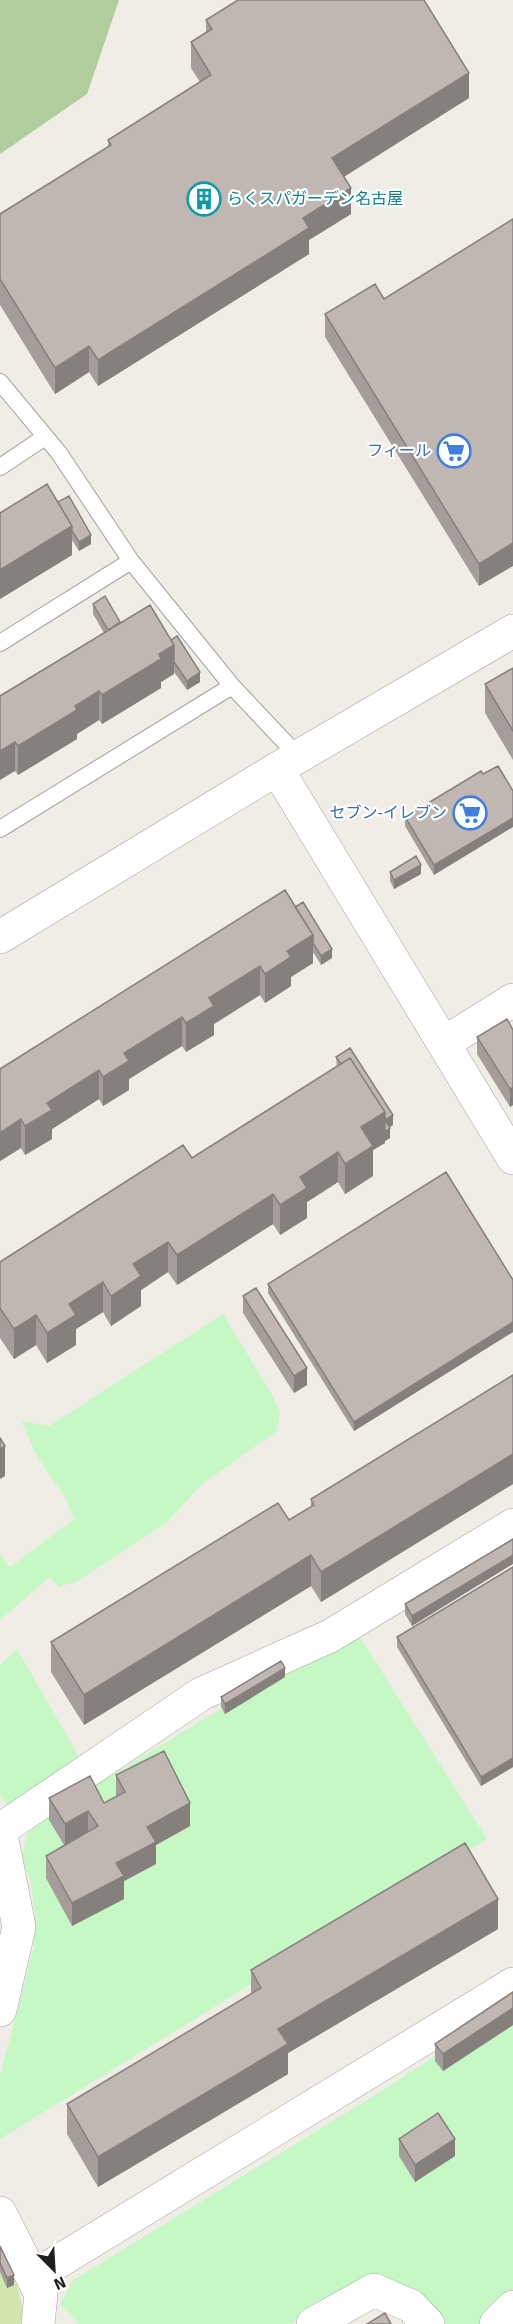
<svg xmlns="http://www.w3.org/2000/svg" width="513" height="2324" font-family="Signika,'Noto Sans JP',sans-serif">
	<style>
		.grass { fill: #d0e8ae }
		.forest { fill: #afce9c }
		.park { fill: #c6f8c5 }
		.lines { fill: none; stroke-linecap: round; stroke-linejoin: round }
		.service-casing { stroke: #a3a3a3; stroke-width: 18 }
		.minor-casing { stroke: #a3a3a3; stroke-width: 34 }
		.tertiary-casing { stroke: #a3a3a3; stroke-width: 34 }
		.service { stroke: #fff; stroke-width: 16 }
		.minor { stroke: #fff; stroke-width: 33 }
		.tertiary { stroke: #fff; stroke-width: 33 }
		.wall { fill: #a59d9a }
		.shaded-wall { fill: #86807d }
		.building { fill: #c0b7b3; stroke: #86807d; stroke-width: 1.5 }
		.labels { text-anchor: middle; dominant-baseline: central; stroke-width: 4.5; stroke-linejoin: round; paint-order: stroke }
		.culture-label { font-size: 16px; fill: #0d838f; stroke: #fff; text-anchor: start }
		.shop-label { font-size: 16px; fill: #366cbe; stroke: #fff; text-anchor: end }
	</style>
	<rect width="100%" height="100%" fill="#f0ece6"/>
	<path class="grass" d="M0,2243L15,2274L26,2324H0Z"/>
	<path class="forest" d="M0,0H119L87,94L0,154Z"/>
	<path class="park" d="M223,1314L272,1395L280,1413L277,1431L201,1485L167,1522L78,1581L59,1587L50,1577L0,1620V1554L10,1567L74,1519L65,1497L35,1453L22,1421L49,1426Z
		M360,1637L487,1839L0,2139V2076L33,1950L35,1912L30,1880L21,1857L30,1825L217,1711Z
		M17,1649L81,1760L9,1807L0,1796V1665Z
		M513,2005V2324H443L350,2290L290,2324H79L60,2305L72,2281L380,2092Z"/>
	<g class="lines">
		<defs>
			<path id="service" d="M0,382L59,453L131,561L232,686L298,756
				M0,467L45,437
				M0,643L131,561
				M0,829L232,686"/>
			<path id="minor" d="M277,769L513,1158
				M444,1043L513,1000
				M0,1829L19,1927L0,2010
				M0,1830L201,1694L330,1636L513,1525
				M0,2213L41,2294L38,2324
				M33,2277L513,1984
				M313,2324L374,2290L411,2306L428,2324
				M496,2324L513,2307"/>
			<path id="tertiary" d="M0,937L277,769L513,631"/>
		</defs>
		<use href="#service" class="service-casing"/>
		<use href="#minor" class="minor-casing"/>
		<use href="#tertiary" class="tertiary-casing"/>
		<use href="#service" class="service"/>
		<use href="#minor" class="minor"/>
		<use href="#tertiary" class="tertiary"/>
	</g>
	<path class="wall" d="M206,20L469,98L344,177L351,214L309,240V254L98,386L89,372L55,394L0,305V214L108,147V140L200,82L191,68V42L206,32Z
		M513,219L479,586L325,337V314L384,299Z
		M58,502L91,544L79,551L72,540V555L0,599V513Z
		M93,604L120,623L171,640L200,682L187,690L174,672V674L161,682V688L102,724L99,720L77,734V739L18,775L15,771L0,696L104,633L93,614Z
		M513,668V760L485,713V684Z
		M483,774L434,875L405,826V817Z
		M390,872L421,874L394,889L390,881Z
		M295,907L332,958L321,965L313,952V963L291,977V986L265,1003L260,995L214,1024V1035L186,1052L182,1046L129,1079V1090L103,1106L99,1099L52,1129V1139L25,1155L21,1148L0,1161V1069Z
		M513,1030V1105L510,1107L477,1054V1037Z
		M336,1057L393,1125L389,1127L390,1138L385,1141V1143L373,1150V1176L345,1194L338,1182L307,1202V1218L280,1235L273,1224L177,1285L168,1272L141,1290V1306L111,1326L103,1312L76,1329V1345L47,1363L36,1345L14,1359L0,1338V1262L192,1158L337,1067Z
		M513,1280V1332L354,1431L268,1293V1284Z
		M243,1296L307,1385L294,1393L243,1313Z
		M513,1375V1484L321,1602L311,1586L84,1725L51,1672V1642L289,1520L311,1508V1499Z
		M513,1539L412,1626L405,1614V1604Z
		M513,1567V1767L481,1786L397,1647V1637Z
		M285,1677L225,1714L221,1707V1697Z
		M116,1775L190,1826L156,1845V1864L124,1881V1899L72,1926L46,1878V1856L64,1845L49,1820V1798L104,1803L116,1797Z
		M498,1929L288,2053V2074L98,2187L67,2134V2104L251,1994V1970Z
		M513,1992V2025L443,2071L435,2061V2044Z
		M399,2139L455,2156L415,2182L399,2156Z
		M0,2246L14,2285L7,2288L0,2272Z"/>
	<path class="shaded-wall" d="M469,73V98L332,184V158Z
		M351,188V214L309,240V254L98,386V360L303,218Z
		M89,346V372L55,394V368Z
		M72,526V555L0,599V570Z
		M91,535V544L79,551V542Z
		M513,543V566L479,586V564Z
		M174,645V674L161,682V688L102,724V695L159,654Z
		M200,672V682L187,690V681Z
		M99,691V720L77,734V739L18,775V746L75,706Z
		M15,742V771L0,780V751Z
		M513,818V827L434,875V865Z
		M421,865V874L394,889V880Z
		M313,935V963L291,977V986L265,1003V974L287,951Z
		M332,949V958L321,965V956Z
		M260,966V995L214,1024V1035L186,1052V1023L209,998Z
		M182,1017V1046L129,1079V1090L103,1106V1077L124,1053Z
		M99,1070V1099L52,1129V1139L25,1155V1126L47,1103Z
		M513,1087V1105L510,1107V1089Z
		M385,1112V1132L390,1128V1138L385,1141V1143L373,1150V1176L345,1194V1164L361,1127Z
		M393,1115V1125L385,1130V1120Z
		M21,1119V1148L0,1161V1133Z
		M338,1152V1182L307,1202V1218L280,1235V1205L300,1177Z
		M273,1194V1224L177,1285V1255Z
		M168,1242V1272L141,1290V1306L111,1326V1296L133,1264Z
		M103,1282V1312L76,1329V1345L47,1363V1333L69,1304Z
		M36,1315V1345L14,1359V1329Z
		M513,1322V1332L354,1431V1422Z
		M307,1368V1385L294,1393V1376Z
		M5,1446V1476L0,1479V1449Z
		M513,1454V1484L321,1602V1572Z
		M311,1555V1586L84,1725V1695Z
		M513,1555V1564L412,1626V1616Z
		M285,1668V1677L225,1714V1704Z
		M513,1758V1767L481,1786V1777Z
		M190,1803V1826L156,1845V1864L124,1881V1899L72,1926V1903L116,1863L147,1827Z
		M88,1811V1834L65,1846V1824Z
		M498,1899V1929L288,2053V2074L98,2187V2157L278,2029Z
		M513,2008V2025L443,2071V2054Z
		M455,2139V2156L415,2182V2165Z
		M14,2275V2285L7,2288V2278Z"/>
	<path class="building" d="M238,0H424L469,73L332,158L351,188L303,218L309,228L98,360L89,346L55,368L0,279V214L111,145L108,140L211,75L191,42L212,29L206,20Z
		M513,219V543L479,564L325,314L375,284L384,299Z
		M47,484L72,526L0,570V513Z
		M69,496L91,535L79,542L72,531V526L58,502Z
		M105,596L120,622L108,630L93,604Z
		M150,605L174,645L159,654L161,659L102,695L99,691L75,706L77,710L18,746L15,742L0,751V696Z
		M177,636L200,672L187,681L174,662V645L171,640Z
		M513,668V731L485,684Z
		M498,766L513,791V818L434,865L405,817L481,771L483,774Z
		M416,856L421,865L394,880L390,872Z
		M285,890L313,935L287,951L291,957L265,974L260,966L209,998L214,1006L186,1023L182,1017L124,1053L129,1061L103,1077L99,1070L47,1103L52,1110L25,1126L21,1119L0,1133V1069Z
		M303,902L332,949L321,956L313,943V935L295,907Z
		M507,1019L513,1030V1087L510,1089L477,1037Z
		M350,1048L393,1115L385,1120L390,1128L385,1132V1112L350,1058L341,1064L336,1057Z
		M350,1058L385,1112L361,1127L373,1146L345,1164L338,1152L300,1177L307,1188L280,1205L273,1194L177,1255L168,1242L133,1264L141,1276L111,1296L103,1282L69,1304L76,1315L47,1333L36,1315L14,1329L0,1308V1262L183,1145L192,1158Z
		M446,1172L513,1280V1322L354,1422L268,1284Z
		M256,1288L307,1368L294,1376L243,1296Z
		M513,1375V1454L321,1572L311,1555L84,1695L51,1642L278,1503L289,1520L314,1505L311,1499Z
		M0,1438L5,1446L0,1449Z
		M513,1539V1555L412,1616L405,1604Z
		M513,1567V1758L481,1777L397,1637Z
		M281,1661L285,1668L225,1704L221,1697Z
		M164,1751L190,1803L147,1827L156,1842L116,1863L124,1876L72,1903L46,1856L98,1826L88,1811L65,1824L49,1798L90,1776L104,1803L125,1792L116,1775Z
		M465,1843L498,1899L278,2029L288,2044L98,2157L67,2104L261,1988L251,1970Z
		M513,1992V2008L443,2054L435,2044Z
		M438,2113L455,2139L415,2165L399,2139Z
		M0,2246L14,2275L7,2278L0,2263Z
		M385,2313L391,2324H367Z"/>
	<defs>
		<symbol id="building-ring" viewBox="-11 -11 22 22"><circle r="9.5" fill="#fff" stroke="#0f9aa8" stroke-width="1.5"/><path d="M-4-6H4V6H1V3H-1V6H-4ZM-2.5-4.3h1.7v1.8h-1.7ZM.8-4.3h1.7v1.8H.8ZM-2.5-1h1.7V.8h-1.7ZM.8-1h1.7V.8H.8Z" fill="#0f9aa8"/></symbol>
		<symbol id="supermarket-ring" viewBox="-11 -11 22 22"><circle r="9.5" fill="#fff" stroke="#3f7fe0" stroke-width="1.5"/><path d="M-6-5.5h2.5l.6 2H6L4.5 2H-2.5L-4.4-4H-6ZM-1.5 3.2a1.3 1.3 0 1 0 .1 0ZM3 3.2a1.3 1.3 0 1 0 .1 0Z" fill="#3f7fe0"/></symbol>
	</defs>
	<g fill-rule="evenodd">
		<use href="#building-ring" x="185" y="180" width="38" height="38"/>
		<use href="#supermarket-ring" x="435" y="432" width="38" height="38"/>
		<use href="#supermarket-ring" x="451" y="794" width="38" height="38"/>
	</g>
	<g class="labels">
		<g class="culture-label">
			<text x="227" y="199">らくスパガーデン名古屋</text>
		</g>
		<g class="shop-label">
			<text x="431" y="451">フィール</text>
			<text x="447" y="813">セブン-イレブン</text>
		</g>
	</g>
	<g transform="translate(54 2270) rotate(156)" stroke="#ffffff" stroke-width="4.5" paint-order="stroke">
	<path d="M0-4.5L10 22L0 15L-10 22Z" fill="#1f1f1f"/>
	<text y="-9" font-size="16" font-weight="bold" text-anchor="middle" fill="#1f1f1f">N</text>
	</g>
</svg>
